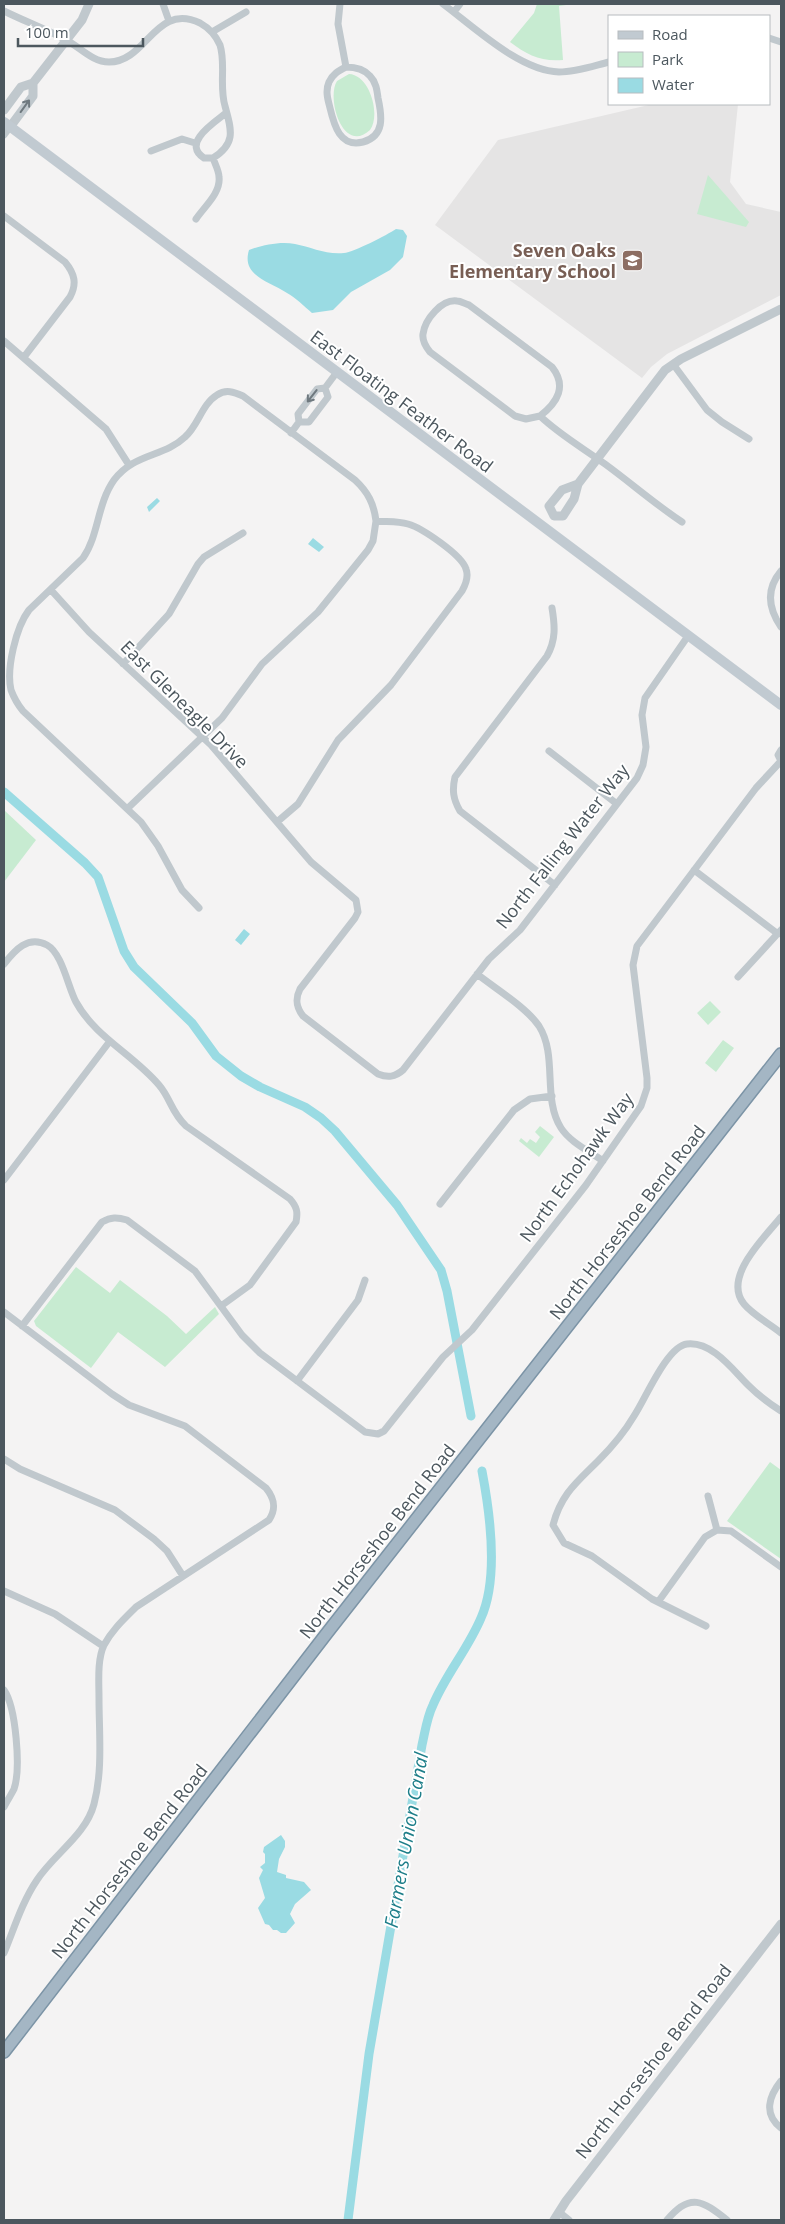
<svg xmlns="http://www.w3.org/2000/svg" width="785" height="2224" font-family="'Open Sans',sans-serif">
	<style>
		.education { fill: #e5e4e4 }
		.green { fill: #c7ebd1 }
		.water { fill: #9adbe3 }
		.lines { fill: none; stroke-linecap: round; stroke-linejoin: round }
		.canal { stroke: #9adbe3; stroke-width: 9 }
		.trunk-casing { stroke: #7c94a6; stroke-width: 14 }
		.minor { stroke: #c0c8cd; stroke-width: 7 }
		.tertiary { stroke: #c0c8cd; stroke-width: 9 }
		.secondary { stroke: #c1cad1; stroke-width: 10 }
		.trunk { stroke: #a4b6c4; stroke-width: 11 }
		.oneway { stroke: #6f797f }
		.labels { text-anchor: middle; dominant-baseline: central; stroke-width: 4; stroke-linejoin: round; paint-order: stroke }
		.education-label { font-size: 18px; font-weight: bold; fill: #785e54; stroke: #fff; text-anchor: end }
		.street-label { font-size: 18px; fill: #4c575e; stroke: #fff }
		.water-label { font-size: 19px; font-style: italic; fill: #1d7e89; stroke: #fff }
	</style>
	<rect width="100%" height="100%" fill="#f4f3f3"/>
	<path class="education" d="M653,104H738L730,182L746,204L781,212V295L667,354L651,367L642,378L435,225L498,140Z"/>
	<path class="green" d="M537,4H573L559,6L563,60C541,62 527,55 510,42L534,13Z
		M349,74C370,75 381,115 370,130C343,155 326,98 337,81Z
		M708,175L749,222L746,227L697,214Z
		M4,810L36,840L4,882Z
		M710,1001L721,1012L708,1025L697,1013Z
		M723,1040L734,1048L716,1072L705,1063Z
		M540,1126L554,1137L539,1157L519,1141L521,1138L527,1143L530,1139L536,1143L540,1137L535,1132Z
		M76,1267L110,1293L120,1280L167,1316L186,1334L215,1307L219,1314L165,1367L118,1332L91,1368L36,1326L34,1321Z
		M770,1462L781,1470V1559L727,1521Z"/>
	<path class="water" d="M396,229L403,230L407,236L403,257L390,270L351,292L333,310L312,313C304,306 296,298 287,293C269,281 241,276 249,250C262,245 281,241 295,244C311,247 326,255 344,253C354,252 387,235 396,229Z
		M157,498L160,501L149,512L147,507Z
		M313,538L324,547L319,552L308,544Z
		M244,929L250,934L241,945L235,940Z
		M281,1835L285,1841V1847L279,1859L277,1872L286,1875V1878L304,1882L311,1890L295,1904L290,1914L295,1923L286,1933H281L277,1930H273L269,1925L265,1924L258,1908L265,1898L259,1878L263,1870L260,1867L265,1863V1854L263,1852L264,1847Z"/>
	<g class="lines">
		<path class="canal" d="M4,792L85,863L98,877L124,951L134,967L192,1023L216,1056L241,1076L260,1087L305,1107L321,1118L335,1131L397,1205L441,1270L447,1291L471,1416
			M348,2220L369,2054L422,1745C425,1732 427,1717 433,1705C446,1674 468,1649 481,1618C499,1578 490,1513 482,1471"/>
		<defs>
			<path id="trunk" d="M4,2052L327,1633L781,1054"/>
		</defs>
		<use href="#trunk" class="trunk-casing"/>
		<path class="minor" d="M163,4L169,21
			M340,4L338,24L346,67
			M443,4C474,27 520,71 559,72C576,72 593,66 609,62
			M4,11C24,21 46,29 66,40C80,47 92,62 109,62C147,62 155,2 200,23C209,28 216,36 220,45C226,64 219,86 225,106C231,129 237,143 213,158H204C181,143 215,122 226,113
			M454,12L460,4
			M212,32L246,12
			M769,38L781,42
			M346,67C355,67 364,69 370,76C376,82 377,90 378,98C382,116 385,136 363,142C340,148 334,125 330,108C328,100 325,91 329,82C333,74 338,71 346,67Z
			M4,135L10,127
			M151,151L182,139L195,143
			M4,216L65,262C75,274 77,284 70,297L24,357
			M196,219C204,207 221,193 219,177C219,171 215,164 213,158
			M4,341L106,429L129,465
			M673,364L707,410L722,422L749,439
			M325,388L337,372
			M540,416C558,402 567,386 552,367L469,305C465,304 461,301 457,301C442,299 425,319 423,334C422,341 426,347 430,352L515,416L526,419L540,416C560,435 583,448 605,464C631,483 655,504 682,522
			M291,433L299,422L298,414L317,389L325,388L328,397L309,422H299
			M781,571C766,589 768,608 781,627
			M51,590L89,632L211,745L311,862L356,900L358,912L355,918L300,989C295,999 296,1007 303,1016L378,1074C388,1078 395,1077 403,1070L489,959L520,930L637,778L643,765L646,747L642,715L645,698L688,636
			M552,608C555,626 556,640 547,656L455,777C452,790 453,799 460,811L555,885
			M123,664L169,614L198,564L204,557L243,533
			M781,750L778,755L781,761
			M549,751L617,804
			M128,808L222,718L262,664L318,612L368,550L373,541L376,521
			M694,870L778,934
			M199,908L182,890L158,846L141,822L23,711C18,705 14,698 11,690C6,669 16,627 29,610L83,558C99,535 97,504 114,480C134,453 164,457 185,437C198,426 202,404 217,395C226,389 234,392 243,396L355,480C368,492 374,504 376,521C386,522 398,521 408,524C422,528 462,555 466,569C469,577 466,584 462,591L391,685L338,740L298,804L277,822
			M4,964C15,950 28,935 47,945C62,953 68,987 76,1002C95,1037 134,1055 159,1085C171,1099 171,1112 186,1126L290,1199C297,1207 298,1212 296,1222L250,1285L221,1306
			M477,974C496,989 526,1007 539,1026C558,1056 542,1098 561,1128C570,1142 589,1151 603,1161
			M738,977L781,930
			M4,1180L110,1041
			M440,1204L514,1110L530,1099L552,1096
			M781,1217C765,1237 722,1277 744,1304C753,1315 770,1324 781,1333
			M4,1312L112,1394L129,1405L185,1426L266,1488C274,1498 277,1508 269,1520L136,1607C124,1619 112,1630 104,1645C97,1660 99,1682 99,1698C99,1733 103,1770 94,1804C86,1835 54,1854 37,1880C22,1902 14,1929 4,1953
			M22,1326L102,1222C111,1217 117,1217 127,1220L195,1271L242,1335L260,1353L365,1432L378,1434L384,1431L443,1357L472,1330L586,1185L641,1106L647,1088V1078L633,965L637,946L756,788L781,761
			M297,1381L358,1300L365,1280
			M4,1459L20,1469L115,1510L154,1539L167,1551L183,1576
			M708,1496L717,1530L731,1531L781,1567
			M4,1591L55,1614L103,1646
			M658,1602L705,1537L717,1530
			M706,1626L652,1599L592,1556L564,1543L553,1525C561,1494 577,1482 598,1461C612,1447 624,1433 634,1416C645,1400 667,1346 687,1344C712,1341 733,1370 748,1385C758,1395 770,1404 781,1411
			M4,1690C16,1707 21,1769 14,1789C11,1795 7,1801 4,1807
			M781,2081C769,2096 763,2114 781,2128
			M559,2212L569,2220
			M667,2220C690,2192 703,2201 727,2220"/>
		<path class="tertiary" d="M4,110L21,87L33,83L82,20L89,4
			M10,127L33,96V83
			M578,484L665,370L681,359L781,309
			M578,484L574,499L563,516H554L549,506L562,490Z
			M554,2220L566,2201L781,1924"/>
		<path class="secondary" d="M4,122L781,705"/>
		<use href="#trunk" class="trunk"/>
	</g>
	<defs><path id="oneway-shaft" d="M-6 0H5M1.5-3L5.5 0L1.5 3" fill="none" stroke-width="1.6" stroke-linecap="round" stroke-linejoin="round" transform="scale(1.25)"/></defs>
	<g class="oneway">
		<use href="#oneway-shaft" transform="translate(25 106) rotate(-54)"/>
		<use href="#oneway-shaft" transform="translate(312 396) rotate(128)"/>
	</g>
	<defs>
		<symbol id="school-square" viewBox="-11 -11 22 22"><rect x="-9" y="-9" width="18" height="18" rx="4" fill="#8d6e63" stroke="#fff"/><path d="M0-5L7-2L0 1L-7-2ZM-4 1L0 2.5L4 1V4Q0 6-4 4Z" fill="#fff"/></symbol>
	</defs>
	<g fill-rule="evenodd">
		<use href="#school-square" x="620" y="248" width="25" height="25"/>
	</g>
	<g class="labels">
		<g class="education-label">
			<text x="616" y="250">Seven Oaks<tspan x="616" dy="21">Elementary School</tspan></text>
		</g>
		<g class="street-label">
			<text transform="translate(402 401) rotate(37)">East Floating Feather Road</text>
			<text transform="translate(185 704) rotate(45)">East Gleneagle Drive</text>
			<text transform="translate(562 846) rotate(-52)">North Falling Water Way</text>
			<text transform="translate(576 1167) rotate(-54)">North Echohawk Way</text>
			<text transform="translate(627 1222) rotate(-52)">North Horseshoe Bend Road</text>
			<text transform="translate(377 1541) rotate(-52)">North Horseshoe Bend Road</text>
			<text transform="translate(129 1861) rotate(-52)">North Horseshoe Bend Road</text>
			<text transform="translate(653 2061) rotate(-52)">North Horseshoe Bend Road</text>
		</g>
		<g class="water-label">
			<text transform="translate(406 1840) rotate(-80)">Farmers Union Canal</text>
		</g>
	</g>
	<rect width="785" height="2224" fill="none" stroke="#4c575e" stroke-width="10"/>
	<rect x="608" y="15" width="162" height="90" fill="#ffffff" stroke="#b7bcbf"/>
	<rect x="618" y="31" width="25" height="8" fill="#c1cad1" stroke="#b7bcbf"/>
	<text x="652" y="40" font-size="15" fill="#4c575e">Road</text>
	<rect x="618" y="52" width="25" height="15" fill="#c7ebd1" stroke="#b7bcbf"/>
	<text x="652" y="65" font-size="15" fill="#4c575e">Park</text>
	<rect x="618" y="78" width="25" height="15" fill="#9adbe3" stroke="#b7bcbf"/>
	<text x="652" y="90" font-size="15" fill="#4c575e">Water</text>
	<path d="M18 38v8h125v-8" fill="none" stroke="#4c575e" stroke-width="2.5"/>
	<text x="25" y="38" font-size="15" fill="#4c575e" stroke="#ffffff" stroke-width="4" paint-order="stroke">100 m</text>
</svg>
